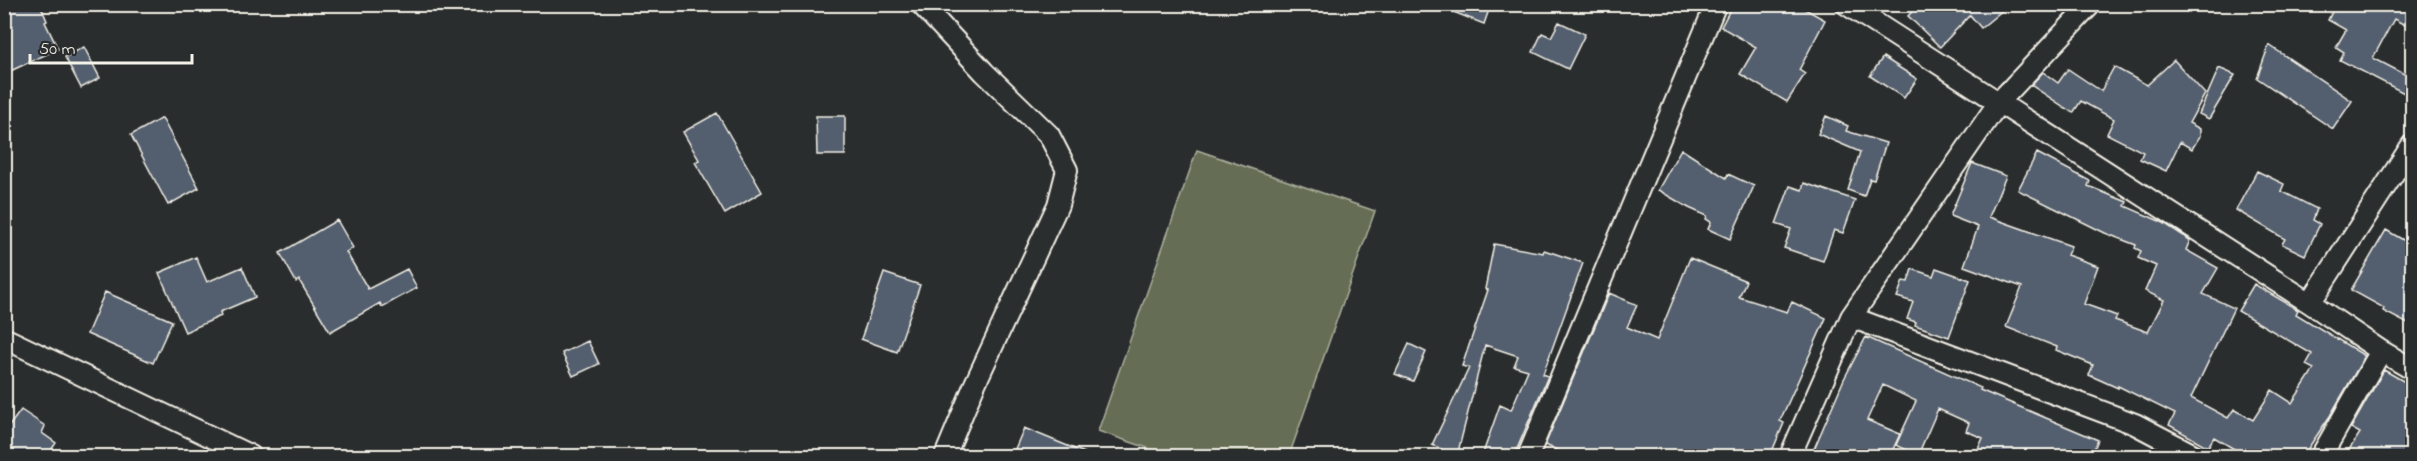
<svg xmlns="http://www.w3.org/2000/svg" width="2417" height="461" font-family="'Indie Flower',sans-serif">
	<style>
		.pitch { fill: #656e54; stroke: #acb09e; stroke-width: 1.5 }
		.building { fill: #535e6e; stroke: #f4f1e8; stroke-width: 1.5 }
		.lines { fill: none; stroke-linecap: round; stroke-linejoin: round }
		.street-casing { stroke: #f4f1e8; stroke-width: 24 }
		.street { stroke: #2a2d2e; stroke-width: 20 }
	</style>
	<rect width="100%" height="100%" fill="#2a2d2e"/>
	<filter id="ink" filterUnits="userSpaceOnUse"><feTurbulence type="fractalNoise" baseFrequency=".0167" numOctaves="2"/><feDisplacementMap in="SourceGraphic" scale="12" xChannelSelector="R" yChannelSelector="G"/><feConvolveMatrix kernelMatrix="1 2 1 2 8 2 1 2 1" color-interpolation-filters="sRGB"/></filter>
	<g filter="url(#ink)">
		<path class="pitch" d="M1197,150L1375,211L1289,456H1171L1098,431Z"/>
		<path class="building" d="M4,4H40L47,21L45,22L58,49L4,74Z
			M1438,4H1491L1484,24L1438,6Z
			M1733,4H1796L1825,20L1799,70L1805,74L1787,102L1740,74L1756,47L1721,27Z
			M1919,4H2010L1981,28L1970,15L1940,47L1908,16Z
			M2336,4H2412V29L2394,19L2373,58L2412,78V97L2340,60L2344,52L2336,47L2346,30L2328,20Z
			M1559,22L1585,34L1568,69L1533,52L1542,33L1551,37Z
			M2269,45L2352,101L2333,129L2257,78Z
			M84,47L100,78L81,88L65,57Z
			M1883,57L1917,79L1904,98L1870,76Z
			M2174,60L2205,94L2189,123L2200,129V136L2192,149L2180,142L2166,171L2140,159L2143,152L2107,134L2114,119L2081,101L2073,113L2031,85L2043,72L2058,83L2068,69L2101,91L2114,67L2147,85Z
			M2219,68L2235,75L2209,119L2199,114Z
			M717,113L762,192L725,214L695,162L699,160L683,132Z
			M816,116H845V155H817Z
			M1826,116L1848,126L1846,131L1886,143L1874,180L1870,179L1864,196L1848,190L1860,152L1818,134Z
			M162,118L199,188L168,205L131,135Z
			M1681,149L1726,178L1728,174L1754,186L1730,239L1708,229L1711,222L1706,219L1707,216L1689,208L1658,190Z
			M2037,153L2090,181L2088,186L2127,202L2125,206L2164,223L2190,240L2186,250L2218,268L2203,294L2234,308L2191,398L2228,418L2234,409L2253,420L2272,390L2292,403L2314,369L2306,365L2312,354L2238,311L2254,284L2298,310L2296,314L2365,356L2330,416L2303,456H2246L2214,437L2208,447L2169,425L2175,414L2118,386V388L2089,375L2093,365L2056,350L2057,347L2006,327L2022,287L1964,266L1978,227L1950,216L1972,163L2006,176L1989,217L2071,246L2067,255L2098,266L2084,304L2117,316L2115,320L2148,332L2164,300L2145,291L2156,266L2138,258L2141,251L2135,248L2136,245L2105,233L2018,190Z
			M2257,171L2284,184L2281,191L2317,209L2313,220L2320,224L2305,255L2282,244L2285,239L2236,210Z
			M1804,183L1855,200L1843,233L1834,230L1823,261L1784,248L1791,229L1776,224L1790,186L1802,190Z
			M337,220L353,248L346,252L368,289L407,269L417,288L382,307L380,303L330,332L299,280L296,282L280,253Z
			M2386,230L2412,245V326L2383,311L2384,308L2351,290Z
			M1494,244L1543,253L1544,250L1583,263L1543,374L1548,376L1514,456H1482L1500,405L1511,410L1528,370L1514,366L1518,356L1485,345L1457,456L1432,445L1469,368L1462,366L1488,290L1485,289Z
			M196,257L207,282L242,267L255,297L220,312L221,316L185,332L159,273Z
			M1690,258L1746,281L1739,297L1787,312L1792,302L1826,318L1780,421L1784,423L1770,456H1572L1545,445L1609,293L1637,305L1627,327L1657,340Z
			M1936,268L1970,280L1949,337L1915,325L1916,322L1907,319L1913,302L1897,297L1903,281L1908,282L1912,269L1933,276Z
			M884,273L920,285L897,352L861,339Z
			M105,292L172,321L153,363L87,334Z
			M1866,337L1981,388L1980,390L2098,440L2091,456H1975L1983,438L1966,431L1969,423L1938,409L1918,455L1896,445L1916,401L1883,385L1867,420L1900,434L1890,456H1811L1844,379Z
			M588,341L599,364L573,376L562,353Z
			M1409,344L1426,352L1413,381L1395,374Z
			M2384,370L2412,386V446L2406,456H2345L2360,433L2351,428Z
			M21,410L45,426L42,433L56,443L47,456H4V433Z
			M1024,428L1092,456H1012Z"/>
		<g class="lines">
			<defs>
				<path id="street" d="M921,4L984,72L1049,135L1067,170L1058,205L974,386L945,456
					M1846,4L2310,303L2381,351
					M2310,303L2412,145
					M1851,317L1999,102L2091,4
					M4,338L251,456
					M1528,456L1716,4
					M1790,456L1851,317L2135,424L2196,456
					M2321,456L2381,351L2412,369"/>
			</defs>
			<use href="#street" class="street-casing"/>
			<use href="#street" class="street"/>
		</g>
	</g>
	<rect width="2417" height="461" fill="none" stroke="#2a2d2e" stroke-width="24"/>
	<rect x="12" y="12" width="2393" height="437" fill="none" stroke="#f4f1e8" stroke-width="2" filter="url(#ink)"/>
	<path d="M30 54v9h162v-9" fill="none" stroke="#f4f1e8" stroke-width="3"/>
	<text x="39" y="54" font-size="18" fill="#f4f1e8" stroke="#2a2d2e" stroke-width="4.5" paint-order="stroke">50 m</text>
</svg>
